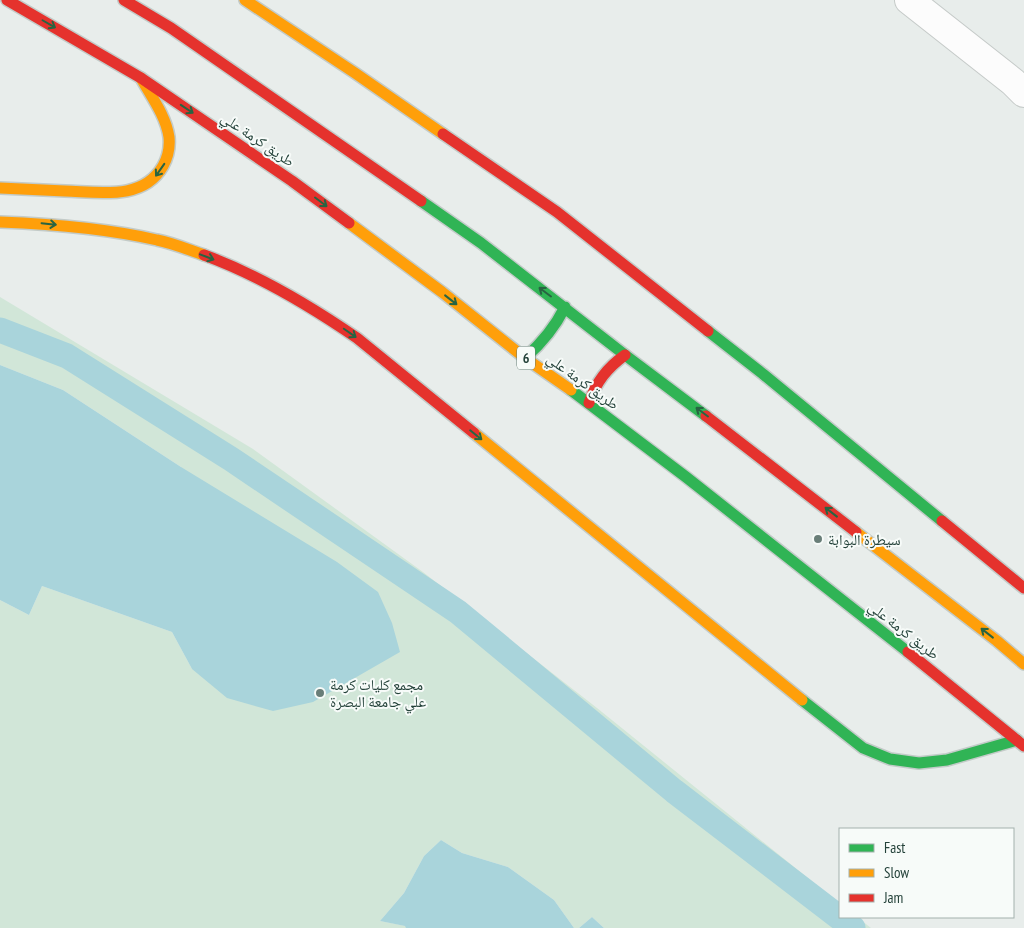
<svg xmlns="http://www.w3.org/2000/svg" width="1024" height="928" font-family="'PT Sans Narrow','Noto Naskh Arabic',sans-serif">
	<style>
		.green { fill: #d1e6d8 }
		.water { fill: #a9d4db }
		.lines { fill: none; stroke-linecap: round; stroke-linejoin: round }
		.canal { stroke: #a9d4db; stroke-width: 25 }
		.street-casing { stroke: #c5cac8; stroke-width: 30 }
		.fast-casing { stroke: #c3cbc8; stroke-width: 14 }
		.slow-casing { stroke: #c3cbc8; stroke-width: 14 }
		.jam-casing { stroke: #c3cbc8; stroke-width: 14 }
		.street { stroke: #fcfcfc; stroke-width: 28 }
		.fast { stroke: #30b455; stroke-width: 11 }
		.slow { stroke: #ff9f0a; stroke-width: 11 }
		.jam { stroke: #e5322d; stroke-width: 11 }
		.oneway { stroke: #286442 }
		.poi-dot { fill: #697e78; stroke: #f7fbf9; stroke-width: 2 }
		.labels { text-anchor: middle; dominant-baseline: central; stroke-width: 4; stroke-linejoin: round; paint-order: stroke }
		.shield { fill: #f7fbf9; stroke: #637a73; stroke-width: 1 }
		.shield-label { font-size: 14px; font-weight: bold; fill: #24423a }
		.street-label { font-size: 15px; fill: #24423a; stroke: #f7fbf9 }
		.poi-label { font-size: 15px; fill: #24423a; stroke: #f7fbf9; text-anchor: start }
	</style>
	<rect width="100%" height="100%" fill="#e8edeb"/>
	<path class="green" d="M0,297L253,449L423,572L597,708L840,904V917H857L871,928H604L592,917L579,928H574L554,900L508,867L462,853L441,840L424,856L404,893L380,921L406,926V928H0V600L29,615L42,586L172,632L192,669L181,467L63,390L0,365Z"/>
	<path class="water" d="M0,365L63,390L181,467L337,562L378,592L392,623L400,652L313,702L273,711L227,698L192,669L172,632L42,586L29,615L0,600Z
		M441,840L462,853L508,867L554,900L574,928H406L405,926L380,921L404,893L424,856Z
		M592,917L604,928H579Z"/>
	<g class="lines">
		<path class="canal" d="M0,330L67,356L231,459L458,612L674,791L853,928"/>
		<defs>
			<path id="street" d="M909,0L1013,82L1024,93"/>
			<path id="fast" d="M421,201L481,243L625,355L706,416
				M708,331L763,374L942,521
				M525,358C542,343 555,327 565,307
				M571,390L686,477L908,652
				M802,700L863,748L890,759L919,763L947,760L1017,740"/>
			<path id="slow" d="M245,0L355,73L443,134
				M0,188C22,189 43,190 65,191C99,192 143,201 163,166C168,157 170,147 169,137C166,116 151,96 141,78
				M0,222C52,224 105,228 157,240C173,243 189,250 204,255
				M349,223L442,292L525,358L571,390
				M474,433L802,700
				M856,532L997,641L1024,664"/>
			<path id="jam" d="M7,0L141,78L292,181L349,223
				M124,0L171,28L421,201
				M443,134L557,212L708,331
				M204,255C259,275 309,305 357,338L474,433
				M589,403C596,382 607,368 625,355
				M706,416L856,532
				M942,521L1024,588
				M908,652L1024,746"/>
		</defs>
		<use href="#street" class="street-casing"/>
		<use href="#fast" class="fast-casing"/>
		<use href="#slow" class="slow-casing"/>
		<use href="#jam" class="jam-casing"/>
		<use href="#street" class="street"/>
		<use href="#fast" class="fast"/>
		<use href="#slow" class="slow"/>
		<use href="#jam" class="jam"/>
	</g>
	<defs><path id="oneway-shaft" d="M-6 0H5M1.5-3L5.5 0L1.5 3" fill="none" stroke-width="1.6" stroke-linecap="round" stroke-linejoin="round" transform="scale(1.25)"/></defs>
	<g class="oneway">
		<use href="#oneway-shaft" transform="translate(49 24) rotate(30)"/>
		<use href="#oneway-shaft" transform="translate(187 109) rotate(34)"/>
		<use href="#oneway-shaft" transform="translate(160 170) rotate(125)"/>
		<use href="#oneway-shaft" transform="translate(321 202) rotate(37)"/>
		<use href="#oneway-shaft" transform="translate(49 224) rotate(6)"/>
		<use href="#oneway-shaft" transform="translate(207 257) rotate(21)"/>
		<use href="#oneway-shaft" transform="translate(545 292) rotate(-143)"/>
		<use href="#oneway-shaft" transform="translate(451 300) rotate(38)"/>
		<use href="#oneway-shaft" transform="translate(350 333) rotate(35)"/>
		<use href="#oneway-shaft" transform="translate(702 412) rotate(-143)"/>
		<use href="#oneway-shaft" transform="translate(476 435) rotate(39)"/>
		<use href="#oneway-shaft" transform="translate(831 512) rotate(-142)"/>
		<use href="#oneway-shaft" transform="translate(987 633) rotate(-142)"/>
	</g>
	<g class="poi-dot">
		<circle cx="818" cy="539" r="5"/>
		<circle cx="320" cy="693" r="5"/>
	</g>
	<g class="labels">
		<rect class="shield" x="517" y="346.5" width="18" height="23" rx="4"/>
		<g class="shield-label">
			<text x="526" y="358">6</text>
		</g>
		<g class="street-label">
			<text transform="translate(258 139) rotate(34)">طريق كرمة علي</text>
			<text transform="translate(583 381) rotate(36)">طريق كرمة علي</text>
			<text transform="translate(904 630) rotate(38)">طريق كرمة علي</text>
		</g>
		<g class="poi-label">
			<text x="828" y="539">سيطرة البوابة</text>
			<text x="330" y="684">مجمع كليات كرمة<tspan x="330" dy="17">علي جامعة البصرة</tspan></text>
		</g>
	</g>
	<rect x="839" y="828" width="175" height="90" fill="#f7fbf9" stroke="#a3b1ad"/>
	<rect x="849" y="844" width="25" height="8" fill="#30b455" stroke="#a3b1ad"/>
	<text x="884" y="853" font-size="15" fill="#24423a">Fast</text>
	<rect x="849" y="869" width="25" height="8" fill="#ff9f0a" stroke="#a3b1ad"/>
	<text x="884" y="878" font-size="15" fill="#24423a">Slow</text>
	<rect x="849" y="894" width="25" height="8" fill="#e5322d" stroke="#a3b1ad"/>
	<text x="884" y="903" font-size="15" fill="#24423a">Jam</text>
</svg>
